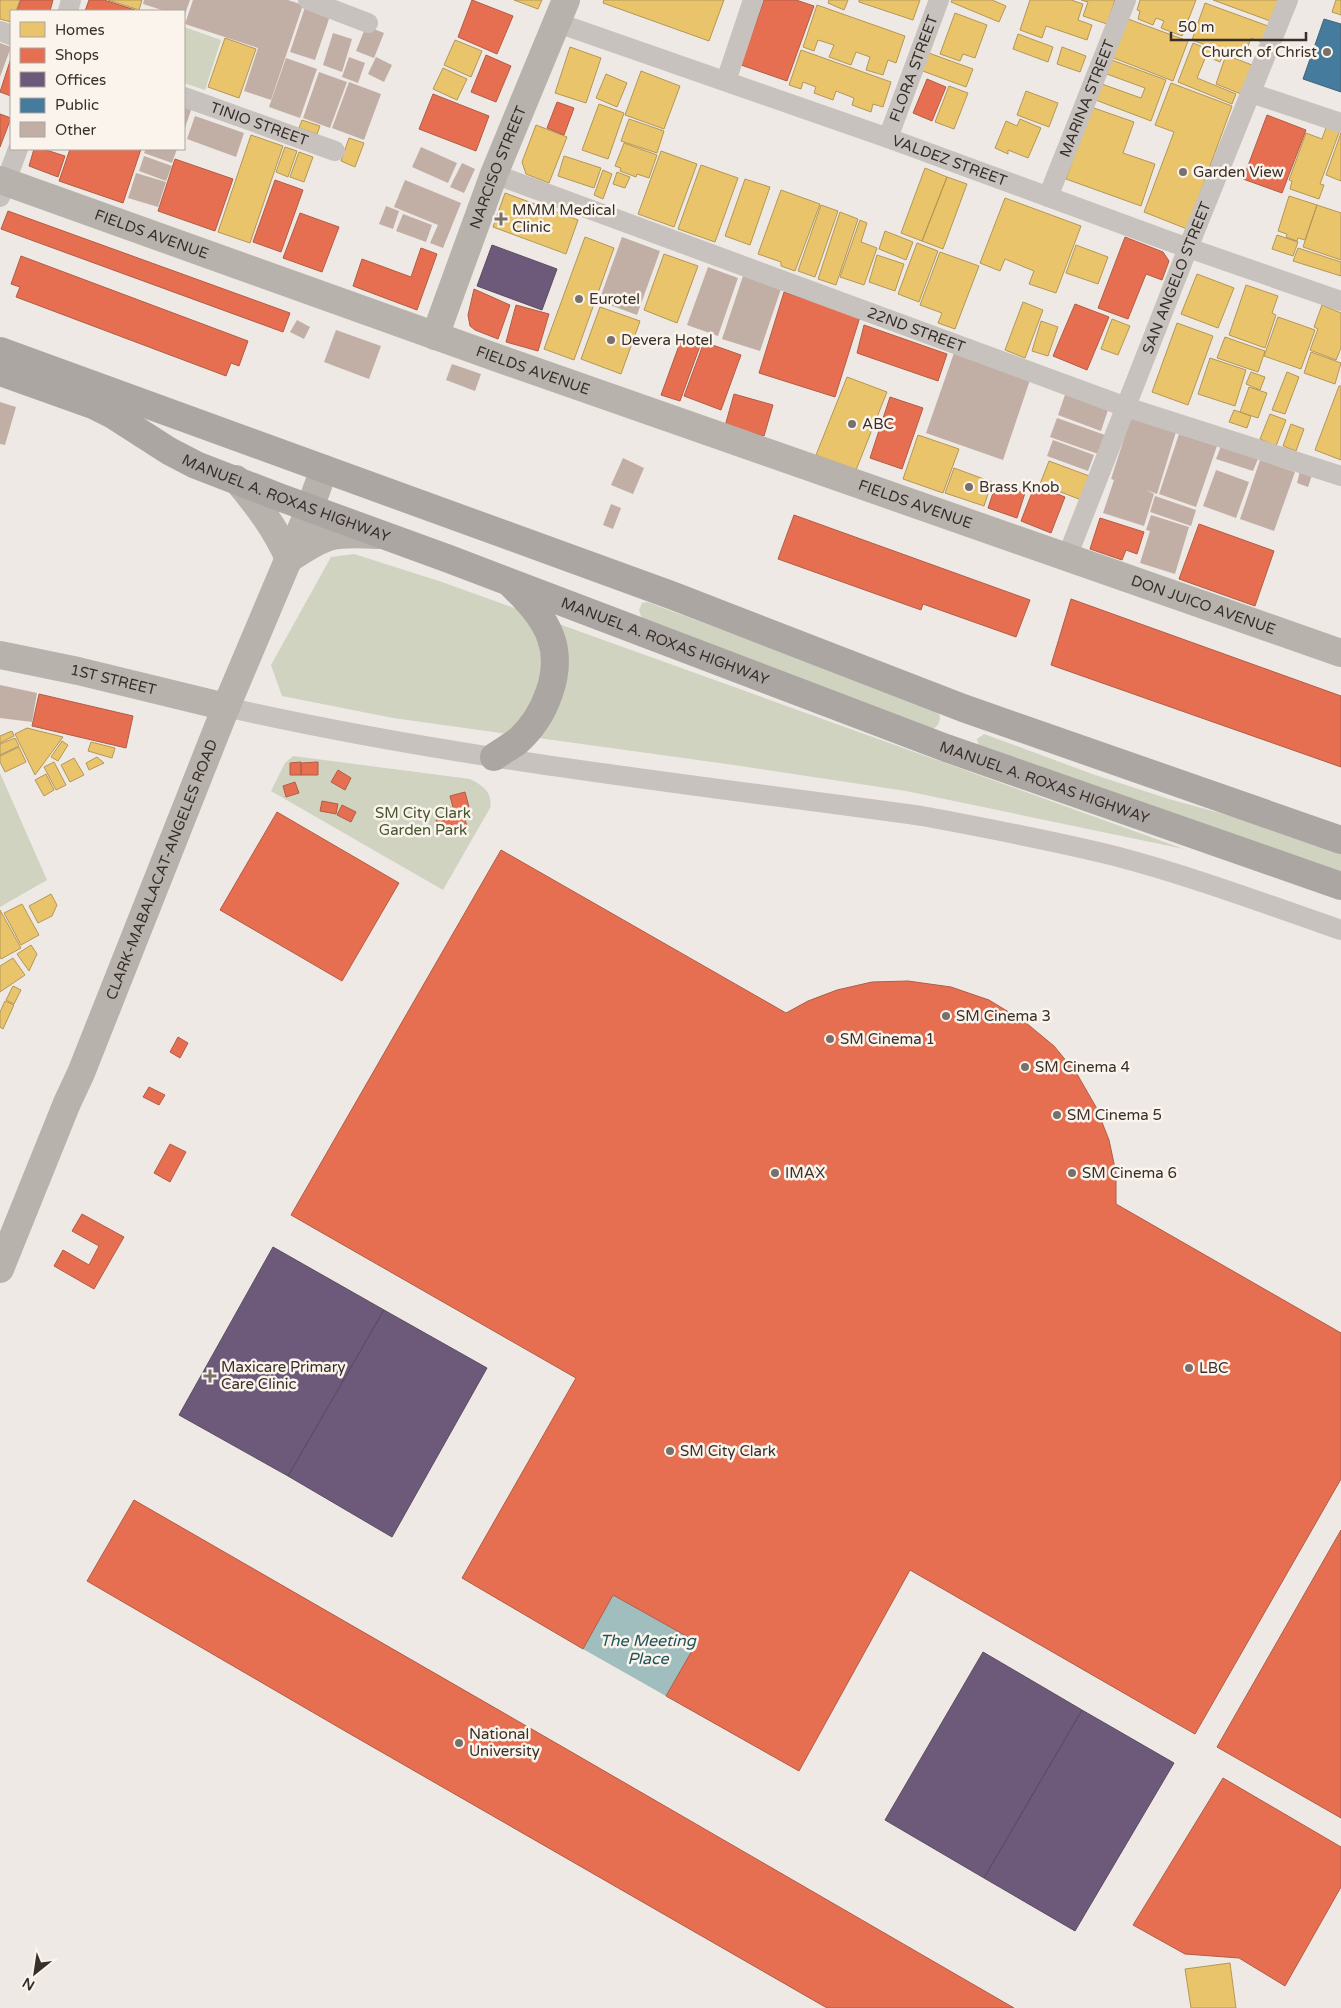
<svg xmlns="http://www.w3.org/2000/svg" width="1341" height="2008" font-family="'Varela Round',sans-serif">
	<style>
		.green { fill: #cfd3bf }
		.water { fill: #a0bebe }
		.homes { fill: #e9c46a; stroke: #b49757 }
		.shops { fill: #e76f51; stroke: #b25c45 }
		.offices { fill: #6d597a; stroke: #5d4c62 }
		.public { fill: #457b9d; stroke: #41647a }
		.building { fill: #c1afa6 }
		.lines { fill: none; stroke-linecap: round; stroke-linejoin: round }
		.street { stroke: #c7c2bd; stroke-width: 20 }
		.secondary { stroke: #b8b2ad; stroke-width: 28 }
		.primary { stroke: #aca6a2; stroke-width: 28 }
		.poi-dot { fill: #78706b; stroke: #faf4ec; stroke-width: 2 }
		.labels { text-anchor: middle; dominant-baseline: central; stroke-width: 5; stroke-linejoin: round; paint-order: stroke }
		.poi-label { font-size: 15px; fill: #382f2a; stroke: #faf4ec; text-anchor: start }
		.street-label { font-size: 15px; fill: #382f2a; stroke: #faf4ec }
		.park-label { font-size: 15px; fill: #46562f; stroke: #faf4ec }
		.water-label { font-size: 16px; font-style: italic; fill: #215359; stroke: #faf4ec }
	</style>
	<rect width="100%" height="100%" fill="#eee9e4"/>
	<path class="green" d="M184,27L221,40L205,90L184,83Z
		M354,554L442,582L1184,849L906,791L734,765L393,718L282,696L271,665L331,557Z
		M647,602L934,709L940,716C940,722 938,726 933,729L642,619L639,610L642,603Z
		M984,734L1095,775L1169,799L1249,821L1341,853V876L979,746L977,739Z
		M293,756L470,779C483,786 493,792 490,808L443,890L271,791L285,763Z
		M0,773L47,880L0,907Z"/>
	<path class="water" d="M613,1595L697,1642L666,1696L583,1649Z"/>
	<path class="homes" d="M0,0H20L16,11H11V22L0,19Z
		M108,0H142L139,10Z
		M514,0H542L538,9Z
		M604,0H724L709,41L603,3Z
		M829,0H848L844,10L828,3Z
		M859,0H920L913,20L859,2Z
		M952,0H992L1006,6L999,22L951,2Z
		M1030,0H1071L1083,4L1078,20L1092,25L1087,40L1046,26L1042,38L1020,30Z
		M1081,0H1115L1107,24L1083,16L1088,2Z
		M1140,0H1196L1182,36L1161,28L1164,21L1156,18L1153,25L1138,19L1140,11L1137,10Z
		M1213,0H1281L1273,22Z
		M1336,0H1341V15L1332,12Z
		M1205,3L1268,26L1262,42L1251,38L1243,59L1192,40Z
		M817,5L905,36L896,63L888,60L883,75L866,70L870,57L856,52L851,65L829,57L834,45L818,40L814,51L803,47Z
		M955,13L987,25L975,58L963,54L960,61L940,54Z
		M1128,19L1188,41L1173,81L1111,57Z
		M1018,34L1053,47L1048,62L1013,49Z
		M225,38L256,49L239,98L208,87Z
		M455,40L482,51L471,77L444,65Z
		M1193,43L1223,55L1220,62L1206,56L1197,78L1236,94L1232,104L1178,82Z
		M570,47L601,58L586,103L555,93Z
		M1062,47L1086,56L1080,72L1057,64Z
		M801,50L891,82L883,107L873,104L871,112L852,105L854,98L836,91L833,100L814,93L816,87L803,82L801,89L789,85Z
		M926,52L973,69L966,87L920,70Z
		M1226,55L1252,65L1241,94L1216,84Z
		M1109,59L1166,80L1151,121L1093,99L1099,83L1141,98L1145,88L1104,73Z
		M443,68L467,79L457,100L433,89Z
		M641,71L680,86L664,129L625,115Z
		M606,74L627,83L617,107L596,98Z
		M1171,83L1232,106L1187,229L1144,212L1174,132L1155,125Z
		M949,86L968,93L954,129L935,122Z
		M1026,91L1058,103L1049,127L1017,115Z
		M599,104L624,113L608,159L582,150Z
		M1091,107L1134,122L1123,153L1155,164L1141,206L1066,179Z
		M629,119L664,131L657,153L621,141Z
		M1020,119L1041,128L1028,158L1008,150V154L995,148L1006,121L1017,126Z
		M302,120L320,126L317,134L299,128Z
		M536,125L567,137L549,183L526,174L522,162Z
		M1327,125L1340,130L1320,184L1324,185L1319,199L1290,189L1292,181L1289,180L1306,133L1322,139Z
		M1341,133V181L1326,175Z
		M251,135L283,146L250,243L218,232Z
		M349,138L364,143L355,167L341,161Z
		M624,143L657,155L649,178L637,174L636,177L620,171L621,168L615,166Z
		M285,147L297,151L288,177L276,172Z
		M661,151L697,164L674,227L638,214Z
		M299,152L313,157L304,182L290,177Z
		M564,156L601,168L594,188L558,176Z
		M701,165L738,178L715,242L678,229Z
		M925,168L947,177L922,241L901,233Z
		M603,170L612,174L603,199L594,195Z
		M617,172L630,177L625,188L613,184Z
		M947,177L967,184L943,249L922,241Z
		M745,179L770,187L750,245L725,236Z
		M781,190L820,204L795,271L781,266V262L758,254Z
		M505,193L578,220L566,254L493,227Z
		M1289,196L1317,205L1305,240L1298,238L1297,241L1286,237L1287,234L1278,231Z
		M1005,198L1081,226L1056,293L1029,284L1034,271L1005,259L1000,271L980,263Z
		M821,205L838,211L815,277L798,271Z
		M1317,205L1341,213V260L1303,247Z
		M840,212L858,219L836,285L818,279Z
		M860,220L867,223L861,242L877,248L864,285L840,277Z
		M885,231L913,242L906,260L879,249Z
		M1277,235L1298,242L1293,256L1272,249Z
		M585,237L614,248L574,360L544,349Z
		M917,243L938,251L919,302L898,294Z
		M1076,245L1108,257L1098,284L1066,273Z
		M1298,248L1341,262V276L1293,261Z
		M940,252L979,266L955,329L938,323L942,313L920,305Z
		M664,254L698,266L677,323L644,310Z
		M877,255L904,264L895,291L869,282Z
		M1197,274L1234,288L1218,328L1181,314Z
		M1246,285L1278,296L1272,313L1276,315L1265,348L1229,335Z
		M1023,302L1043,310L1025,358L1005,350Z
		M1322,305L1341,313V348L1336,360L1310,350L1318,329L1314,327Z
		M600,307L640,321L621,374L581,359Z
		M1278,317L1315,330L1301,369L1264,356Z
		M1112,319L1130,326L1118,355L1101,349Z
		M1041,321L1058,327L1048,356L1032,351Z
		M1177,323L1213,336L1188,405L1152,392Z
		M1225,337L1265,351L1258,372L1217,358Z
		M1311,352L1341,363L1335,384L1304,373Z
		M1210,358L1246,370L1235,406L1198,394Z
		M1251,372L1265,377L1260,390L1246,384Z
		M1287,372L1299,377L1285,414L1272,410Z
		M847,377L887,392L856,470L816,455Z
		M1339,386H1341V460L1315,450Z
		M1249,387L1267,393L1258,418L1240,412Z
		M1234,410L1251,416L1247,428L1229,422Z
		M1270,414L1286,420L1276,446L1260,439Z
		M1291,424L1304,429L1296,451L1283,446Z
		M918,435L959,449L943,493L903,479Z
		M1049,461L1092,477L1084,501L1040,484Z
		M954,468L992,482L984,506L945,493Z
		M27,728L63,737L35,775L15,734Z
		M12,731L14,736L0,743V736Z
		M15,738L19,746L0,755V744Z
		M62,741L68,745L58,761L51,757Z
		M91,742L115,748L112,758L88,751Z
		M19,747L26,762L5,772L0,762V756Z
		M97,757L104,763L89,770L86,763Z
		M74,758L84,775L70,782L61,765Z
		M54,762L66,785L56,790L44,767Z
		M46,774L54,790L44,796L35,780Z
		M51,894L57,905L52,916L38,923L29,906Z
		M22,904L39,935L21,945L4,913Z
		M0,910L21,948L1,959L0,957Z
		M31,945L37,954L29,971L17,954Z
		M13,958L25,975L0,992V966Z
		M13,986L21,990L14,1004L6,1000Z
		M5,1001L14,1005L3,1029L0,1027V1012Z
		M1230,1963L1236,2008H1191L1185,1969Z"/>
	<path class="shops" d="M21,0H53L50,11H17Z
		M89,0H104L135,10L85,11Z
		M472,0L513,16L497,54L458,37Z
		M764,0H796L814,6L787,81L741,65Z
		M486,55L511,66L496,102L471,92Z
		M11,58V96L0,92Z
		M927,79L946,87L932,121L913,113Z
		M433,94L489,116L476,151L419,129Z
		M557,102L574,108L564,135L547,128Z
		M0,114L11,118L0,147Z
		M1267,115L1306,130L1282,193L1243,179Z
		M34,149H43L65,156L58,177L29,166Z
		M70,149H141L123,203L59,181Z
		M175,159L233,179L215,231L158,211Z
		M275,180L303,190L281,252L253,242Z
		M8,211L290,313L283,332L1,229Z
		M300,213L339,227L322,272L283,258Z
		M1125,237L1163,252L1169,261L1162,280L1146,274L1128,319L1098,308Z
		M421,248L437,254L417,310L353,286L362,259L411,277Z
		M21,256L248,341L239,366L231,363L226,376L16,297L20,287L11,284Z
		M474,289L510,305L498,339L475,330L470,326L468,315Z
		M784,292L860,317L835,397L759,373Z
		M1075,304L1109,317L1087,370L1053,356Z
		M516,305L549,314L538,351L506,342Z
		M864,325L947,354L938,381L857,353Z
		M681,340L700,346L680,401L661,395Z
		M704,342L741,355L721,410L684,396Z
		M734,394L773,405L764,436L725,426Z
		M890,397L923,408L902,469L870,458Z
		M996,484L1025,493L1017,518L988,508Z
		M1035,485L1065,497L1051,533L1021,521Z
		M794,515L1030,600L1016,637L923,604L921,610L778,559Z
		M1100,518L1144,532L1137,554L1126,550L1122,560L1090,549Z
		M1199,524L1274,551L1255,606L1179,579Z
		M1071,599L1341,696V767L1051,665Z
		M39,694L133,716L126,748L32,726Z
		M301,762V775H290V763Z
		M318,762V775H301V763Z
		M338,770L351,778L345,790L331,782Z
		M295,782L299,793L286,797L283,786Z
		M465,792L469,807L454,811L450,796Z
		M322,801L338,804L336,814L320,811Z
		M342,805L356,812L351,822L337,815Z
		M462,810L467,826L440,833L436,820Z
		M277,812L399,883L342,981L220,910Z
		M501,850L786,1013L808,1001L837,990L872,982L908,981L951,987L989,1000L1025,1022L1054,1046L1077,1074L1096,1107L1109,1140L1116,1173V1204L1341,1333V1479L1195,1734L910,1570L799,1771L666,1696L697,1642L613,1595L583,1649L462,1578L576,1378L291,1215Z
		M178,1037L188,1043L180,1058L170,1052Z
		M149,1087L165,1095L159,1105L143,1097Z
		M170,1144L186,1152L170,1182L154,1173Z
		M82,1214L124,1237L94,1289L54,1266L63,1250L89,1265L99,1246L72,1231Z
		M134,1500L568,1750L1014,2008H827L345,1731L87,1581Z
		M1341,1530V1818L1217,1747Z
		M1223,1778L1341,1847V1887L1285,1986L1239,1958L1185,1954L1133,1925Z"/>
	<path class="offices" d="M492,245L557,269L542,310L477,286Z
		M273,1247L384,1310L288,1476L179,1415Z
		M384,1310L487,1368L392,1537L288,1476Z
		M983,1652L1082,1710L984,1878L885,1820Z
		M1082,1710L1174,1763L1075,1931L984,1878Z"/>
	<path class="public" d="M1324,19L1341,24V92L1303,79Z"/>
	<path class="building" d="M144,0H190L184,17V11H165L143,4Z
		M193,0H274L273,5L274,0H288L303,5L271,100L244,91L258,48L185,24Z
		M305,7L330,16L315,60L290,52Z
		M366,26L384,33L374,58L356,51Z
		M333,33L352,39L342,72L323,65Z
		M0,43L11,47L0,77Z
		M349,57L365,63L358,83L342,77Z
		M376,57L392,65L384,82L368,74Z
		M286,58L317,69L300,118L269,107Z
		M319,72L347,82L330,128L303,118Z
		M349,82L381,94L364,140L332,128Z
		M184,107L191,110L184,131Z
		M195,116L244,133L236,157L187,139Z
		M421,147L457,163L448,183L412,167Z
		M146,149H177L172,163L144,153Z
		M144,156L172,166L166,181L139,171Z
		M462,163L475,169L464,193L450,187Z
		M136,173L166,182L158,207L128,198Z
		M405,180L461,203L443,248L430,243L438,225L394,207Z
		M386,206L399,211L393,229L379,224Z
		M403,214L432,225L426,242L396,231Z
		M622,237L660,251L637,315L599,301Z
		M708,267L738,278L718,336L687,325Z
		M743,276L781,289L760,351L722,339Z
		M297,320L310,327L304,339L290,332Z
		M336,330L381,346L369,379L324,362Z
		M954,353L1030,380L1003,460L926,433Z
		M452,364L481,374L475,391L446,380Z
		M1066,392L1109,407L1101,431L1058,415Z
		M0,402L16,407L5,445L0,444Z
		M1131,417L1176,432L1157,494L1146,490L1154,494L1144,526L1103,513L1114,480L1111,479Z
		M1057,418L1105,435L1098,454L1050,437Z
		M1179,434L1217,446L1196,507L1159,494Z
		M1053,440L1094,455L1088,471L1047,456Z
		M1221,446L1258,459L1253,471L1216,459Z
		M623,458L644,468L633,494L611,485Z
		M1260,460L1295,472L1274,531L1240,519Z
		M1216,470L1249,482L1236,518L1203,506Z
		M1300,471L1312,475L1308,487L1297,483Z
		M1155,496L1196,510L1191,526L1150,512Z
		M611,504L621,508L613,529L603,525Z
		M1151,515L1189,527L1175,574L1140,563L1150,531L1146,530Z
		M0,685L37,693L32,722L0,718Z"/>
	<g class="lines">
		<g class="street">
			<path d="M308,0L368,23"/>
			<path d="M68,11L71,0"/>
			<path id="s1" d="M558,23L888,138L1174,243L1341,301"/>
			<path d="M0,31L11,35"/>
			<path d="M726,81L753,0"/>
			<path d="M1251,93L1341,123"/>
			<path id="s2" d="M184,97L335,151"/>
			<path id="s3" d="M888,138L939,0"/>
			<path id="s4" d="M494,174L1126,407L1341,476"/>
			<path d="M0,197L18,149"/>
			<path id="s5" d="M1048,197L1126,0"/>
			<path id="s6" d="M1067,557L1188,248L1288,0"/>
			<path d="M226,707C455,759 690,784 922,816C986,828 1051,840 1115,856C1191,876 1266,904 1341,930"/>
		</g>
		<g class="secondary">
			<path id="s7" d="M0,180L506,361L1341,653"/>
			<path id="s8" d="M435,336L494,174L566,0"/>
			<path d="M236,479C257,504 276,529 289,559"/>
			<path d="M289,559C326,534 333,532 378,535"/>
			<path id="s9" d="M0,655L78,671L226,707"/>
			<path id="s10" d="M0,1269L67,1103L81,1073L226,707L310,508L324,469"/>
		</g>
		<g class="primary">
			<path d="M0,351L671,595L963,708L1341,840"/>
			<path id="s11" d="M0,372L93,405L113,415L169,451L196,465L279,497L449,559L946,748L1341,886"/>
			<path d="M494,757C502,751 512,746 519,740C545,716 563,672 551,638C544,617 527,600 512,585"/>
		</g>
	</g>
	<g class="poi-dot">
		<circle cx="1327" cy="52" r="5"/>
		<circle cx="1183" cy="172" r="5"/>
		<path d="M498.5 211.5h5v5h5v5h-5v5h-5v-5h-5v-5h5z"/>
		<circle cx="579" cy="299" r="5"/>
		<circle cx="611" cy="340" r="5"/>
		<circle cx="852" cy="424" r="5"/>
		<circle cx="969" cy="487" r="5"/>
		<circle cx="946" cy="1016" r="5"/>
		<circle cx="830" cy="1039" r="5"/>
		<circle cx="1025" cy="1067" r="5"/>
		<circle cx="1057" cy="1115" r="5"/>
		<circle cx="775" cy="1173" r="5"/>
		<circle cx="1072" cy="1173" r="5"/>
		<circle cx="1189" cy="1368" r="5"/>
		<path d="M207.5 1368.5h5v5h5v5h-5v5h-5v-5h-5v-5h5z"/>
		<circle cx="670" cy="1451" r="5"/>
		<circle cx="459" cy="1743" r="5"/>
	</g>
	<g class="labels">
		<g class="poi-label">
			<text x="1317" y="52" text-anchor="end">Church of Christ</text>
			<text x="1193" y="172">Garden View</text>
			<text x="512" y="210">MMM Medical<tspan x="512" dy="17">Clinic</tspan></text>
			<text x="589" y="299">Eurotel</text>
			<text x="621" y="340">Devera Hotel</text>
			<text x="862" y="424">ABC</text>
			<text x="979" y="487">Brass Knob</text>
			<text x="956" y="1016">SM Cinema 3</text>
			<text x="840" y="1039">SM Cinema 1</text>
			<text x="1035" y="1067">SM Cinema 4</text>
			<text x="1067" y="1115">SM Cinema 5</text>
			<text x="785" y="1173">IMAX</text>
			<text x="1082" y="1173">SM Cinema 6</text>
			<text x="221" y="1367">Maxicare Primary<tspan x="221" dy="17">Care Clinic</tspan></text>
			<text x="1199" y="1368">LBC</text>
			<text x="680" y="1451">SM City Clark</text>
			<text x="469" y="1734">National<tspan x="469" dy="17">University</tspan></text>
		</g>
		<g class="street-label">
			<text stroke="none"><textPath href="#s3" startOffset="74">FLORA STREET</textPath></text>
			<text stroke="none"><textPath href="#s5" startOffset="106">MARINA STREET</textPath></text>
			<text stroke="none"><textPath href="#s2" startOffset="80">TINIO STREET</textPath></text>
			<text stroke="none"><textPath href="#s1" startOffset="415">VALDEZ STREET</textPath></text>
			<text stroke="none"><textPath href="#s8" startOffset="180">NARCISO STREET</textPath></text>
			<text stroke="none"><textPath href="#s7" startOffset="161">FIELDS AVENUE</textPath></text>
			<text stroke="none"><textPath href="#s6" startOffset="300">SAN ANGELO STREET</textPath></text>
			<text stroke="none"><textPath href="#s4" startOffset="450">22ND STREET</textPath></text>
			<text stroke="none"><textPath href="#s7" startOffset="566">FIELDS AVENUE</textPath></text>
			<text stroke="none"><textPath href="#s11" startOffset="314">MANUEL A. ROXAS HIGHWAY</textPath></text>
			<text stroke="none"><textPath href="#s7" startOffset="971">FIELDS AVENUE</textPath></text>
			<text stroke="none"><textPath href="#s7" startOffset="1276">DON JUICO AVENUE</textPath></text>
			<text stroke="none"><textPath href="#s11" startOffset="719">MANUEL A. ROXAS HIGHWAY</textPath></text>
			<text stroke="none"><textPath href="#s9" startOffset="116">1ST STREET</textPath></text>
			<text stroke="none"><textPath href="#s11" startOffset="1124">MANUEL A. ROXAS HIGHWAY</textPath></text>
			<text stroke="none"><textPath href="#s10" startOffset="431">CLARK-MABALACAT-ANGELES ROAD</textPath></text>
		</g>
		<g class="park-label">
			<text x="423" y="813">SM City Clark<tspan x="423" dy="17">Garden Park</tspan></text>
		</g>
		<g class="water-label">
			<text x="648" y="1641">The Meeting<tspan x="648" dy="18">Place</tspan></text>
		</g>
	</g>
	<rect x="10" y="10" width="175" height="140" fill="#faf4ec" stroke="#aca59e"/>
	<rect x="20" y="22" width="25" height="15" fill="#e9c46a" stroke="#aca59e"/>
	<text x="55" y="35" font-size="15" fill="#382f2a">Homes</text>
	<rect x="20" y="48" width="25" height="15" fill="#e76f51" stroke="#aca59e"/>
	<text x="55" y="60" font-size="15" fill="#382f2a">Shops</text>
	<rect x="20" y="72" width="25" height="15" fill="#6d597a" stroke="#aca59e"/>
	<text x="55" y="85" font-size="15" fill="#382f2a">Offices</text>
	<rect x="20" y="98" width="25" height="15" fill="#457b9d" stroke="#aca59e"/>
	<text x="55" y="110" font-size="15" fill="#382f2a">Public</text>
	<rect x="20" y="122" width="25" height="15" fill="#c1afa6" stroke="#aca59e"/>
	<text x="55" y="135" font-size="15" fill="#382f2a">Other</text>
	<g transform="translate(35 1973) rotate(210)" stroke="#faf4ec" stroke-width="4" paint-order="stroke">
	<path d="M0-4L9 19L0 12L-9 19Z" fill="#382f2a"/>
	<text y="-8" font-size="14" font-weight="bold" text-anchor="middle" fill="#382f2a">N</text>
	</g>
	<path d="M1171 32v8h135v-8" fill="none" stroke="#382f2a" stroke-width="2.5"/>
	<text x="1178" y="32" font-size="15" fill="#382f2a" stroke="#faf4ec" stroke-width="4" paint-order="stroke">50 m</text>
</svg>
